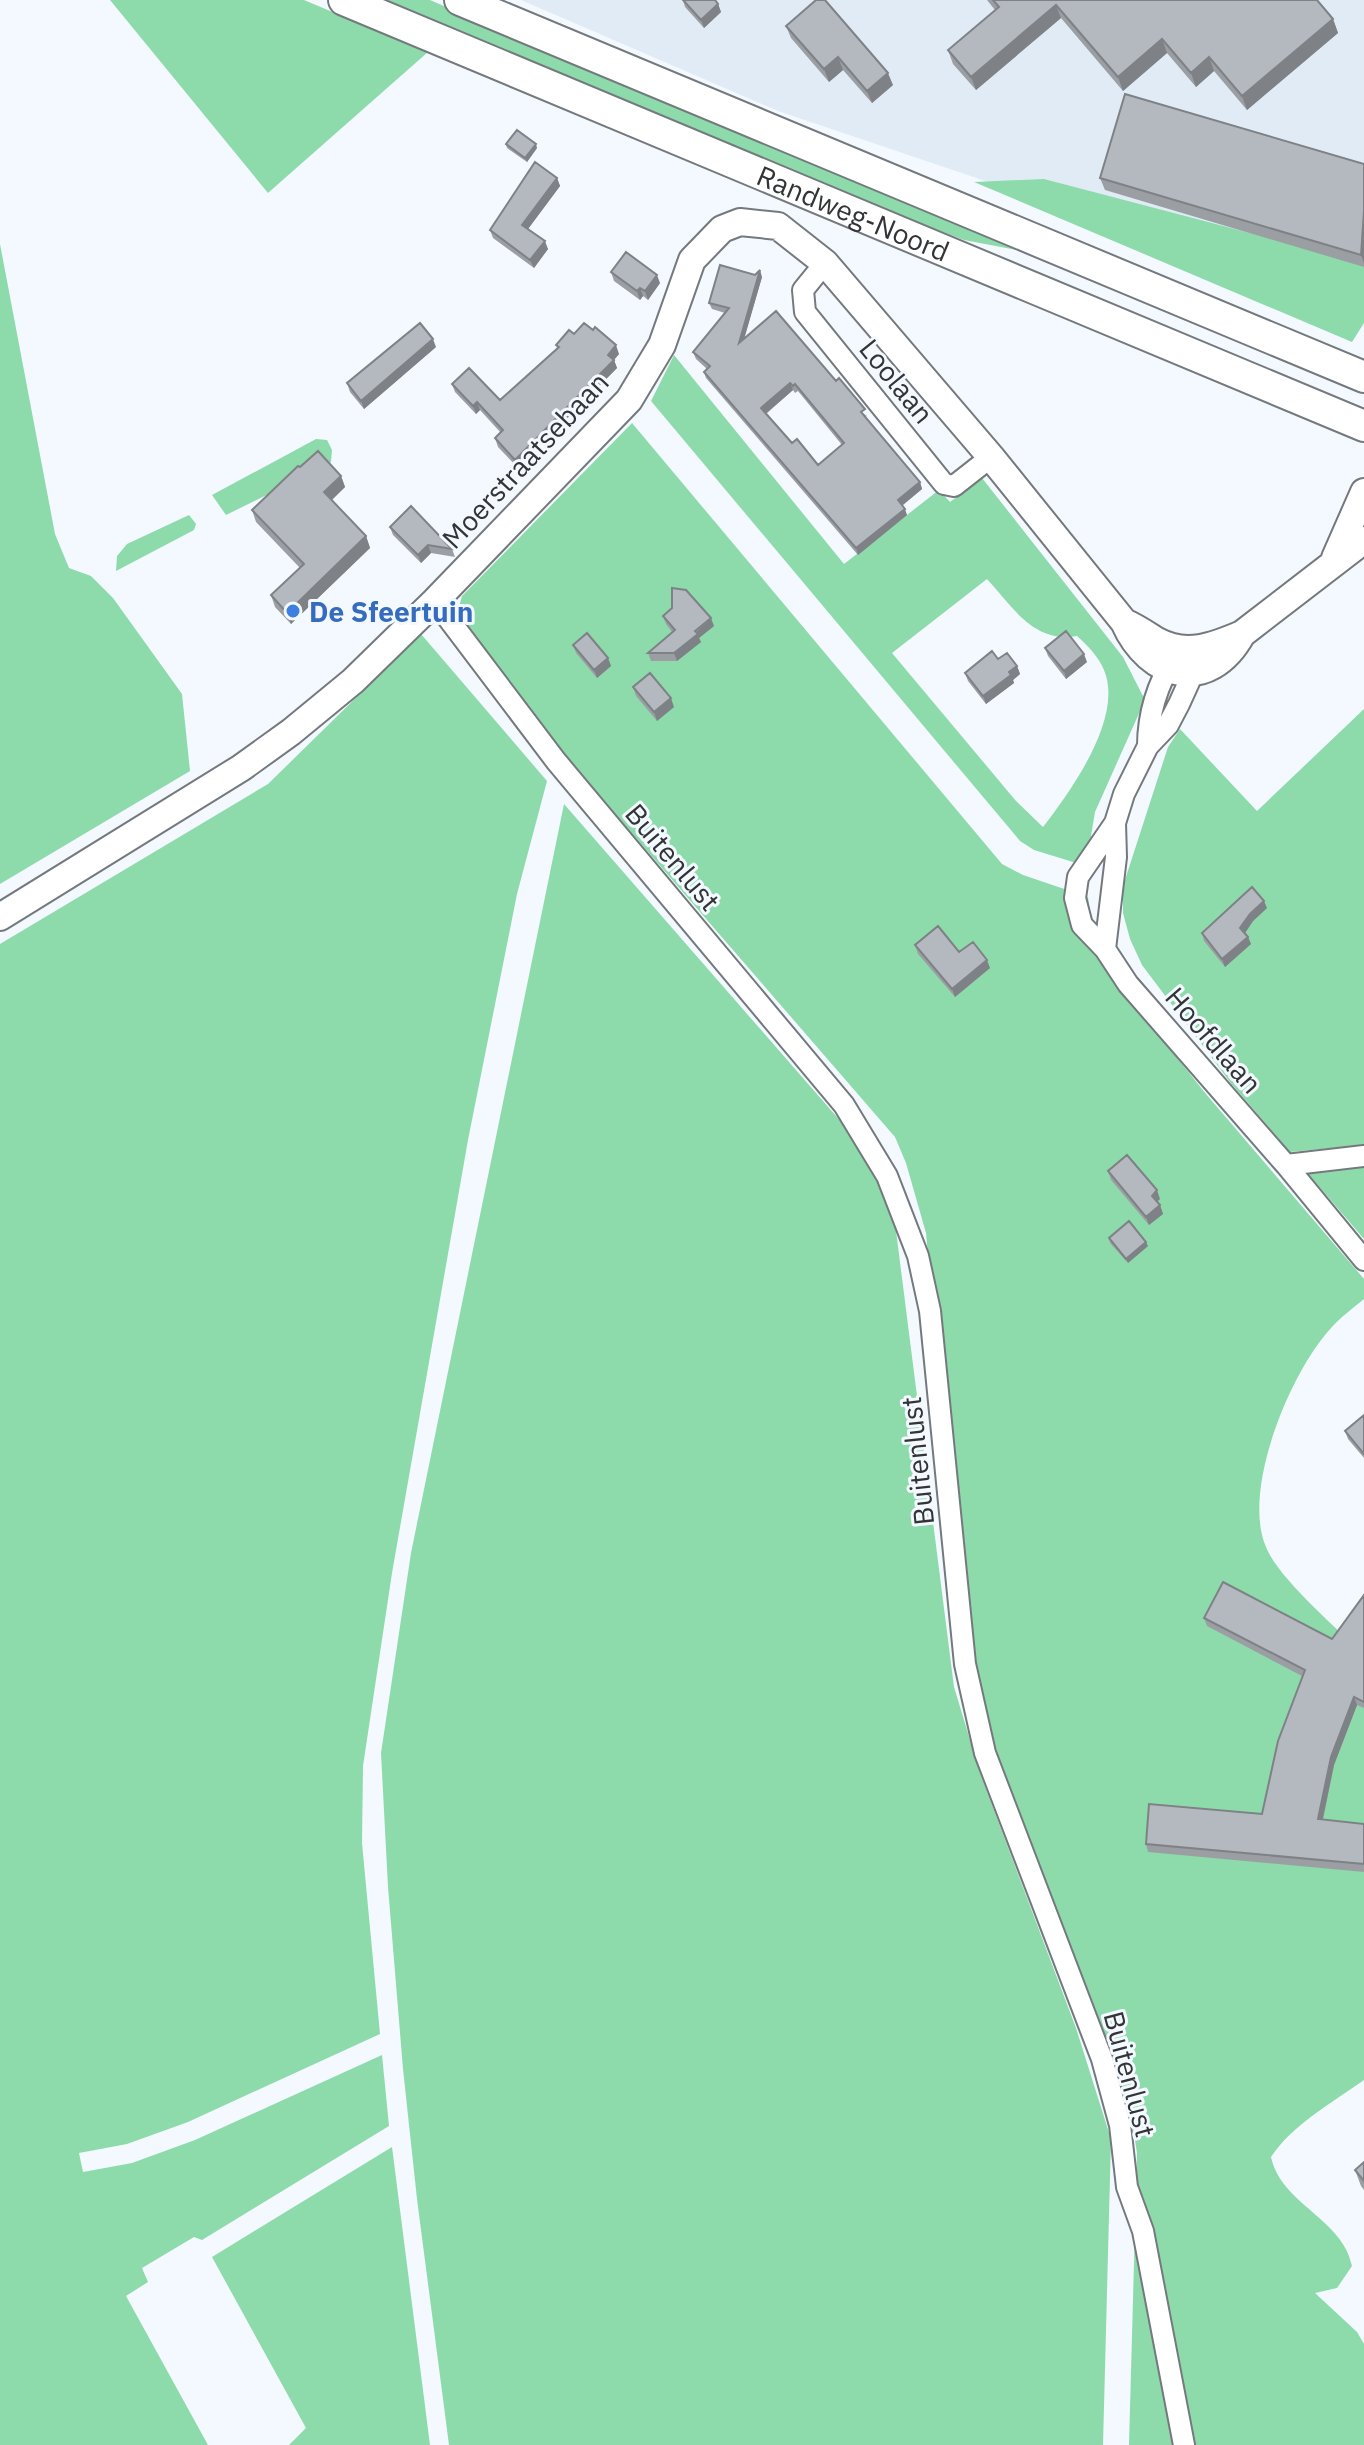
<svg xmlns="http://www.w3.org/2000/svg" width="1364" height="2445" font-family="'IBM Plex Sans',sans-serif">
	<style>
		.built { fill: #e0ebf6 }
		.green { fill: #8ddbaa; fill-rule: evenodd }
		.lines { fill: none; stroke-linecap: round; stroke-linejoin: round }
		.street-casing { stroke: #74797e; stroke-width: 24 }
		.secondary-casing { stroke: #74797e; stroke-width: 30 }
		.primary-casing { stroke: #74797e; stroke-width: 34 }
		.street { stroke: #fff; stroke-width: 20 }
		.secondary { stroke: #fff; stroke-width: 26 }
		.primary { stroke: #fff; stroke-width: 30 }
		.wall { fill: #9b9fa4; fill-rule: evenodd }
		.shaded-wall { fill: #7e8286 }
		.building { fill: #b4b9bf; stroke: #7e8286; stroke-width: 2; fill-rule: evenodd }
		.shop-dot { fill: #3f7fe0; stroke: #f3f9ff; stroke-width: 3 }
		.labels { text-anchor: middle; dominant-baseline: central; stroke-width: 6; stroke-linejoin: round; paint-order: stroke }
		.street-label { font-size: 28px; fill: #323436; stroke: #f3f9ff }
		.shop-label { font-size: 28px; font-weight: bold; fill: #366cbe; stroke: #f3f9ff; text-anchor: start }
	</style>
	<rect width="100%" height="100%" fill="#f3f9ff"/>
	<path class="built" d="M521,0H1364V309L778,111Z"/>
	<path class="green" d="M110,0H304L428,52L268,193Z
		M376,0H430L765,144L1022,251L964,240L887,211Z
		M1044,179L1364,263V323L1352,342L974,182Z
		M0,244L55,534L69,568L91,576L113,598L182,694L190,771L0,884Z
		M674,355L844,564L939,490L950,502L982,478L1123,657L1145,700L1095,812L1086,866L1034,850L1020,841L651,401ZM987,579C1014,608 1033,643 1077,636C1087,645 1099,657 1104,670C1124,717 1071,791 1043,827L1016,801L892,653Z
		M632,423L1002,864L1023,875L1088,897L1092,931L1102,964L1206,1094L1364,1279V1299C1353,1308 1341,1317 1332,1327C1291,1370 1241,1490 1266,1547C1278,1578 1339,1630 1364,1655V2080C1332,2103 1293,2124 1271,2157C1281,2204 1343,2219 1352,2266L1337,2288L1315,2293L1357,2332L1364,2344V2445H1129L1137,2153L1131,2115L1014,1807L989,1729L974,1658L944,1425L926,1233L906,1163L895,1137L467,643L457,614L462,596Z
		M316,439L327,440L332,450L331,462L317,470L226,515L212,495Z
		M189,515L196,524L194,530L116,571L117,556L127,544Z
		M421,634L547,781L517,894L468,1140L392,1573L363,1766L362,1843L380,2034L188,2122L127,2144L79,2153L83,2172L132,2163L195,2140L382,2055L389,2126L202,2240L194,2237L142,2268L148,2282L126,2296L208,2445H0V944L268,784Z
		M1364,709V1145L1290,1152L1230,1082L1142,965L1130,939L1123,913V886L1168,747L1180,729L1257,811Z
		M564,804L850,1132L882,1180L894,1215L954,1687L980,1773L1076,2028L1111,2139L1103,2445H449L417,2199L403,2069L388,1887L381,1753L411,1553Z
		M1364,1164V1239L1305,1170Z
		M392,2147L430,2445H289L306,2428L212,2257Z"/>
	<g class="lines">
		<defs>
			<path id="street" d="M825,263L803,290L805,312L944,484L954,486L991,457
				M435,601L556,761L844,1105L887,1176L918,1256L930,1311L965,1664L985,1753L1102,2059L1120,2125L1127,2187L1143,2231L1184,2445
				M1185,661L1190,674L1189,682L1179,704L1168,725L1148,746L1124,794L1115,823L1078,877L1075,898L1082,925L1105,949L1128,984L1286,1165L1364,1260
				M1148,746C1148,714 1158,683 1175,656
				M1105,949L1116,857L1115,823
				M1286,1165L1364,1156"/>
			<path id="secondary" d="M1335,558L1364,492
				M1124,622C1136,627 1146,634 1157,641C1186,657 1214,646 1242,634L1364,540
				M0,917L241,768L291,732L353,681L435,601L629,400L662,345L692,260L722,229L740,222L778,226L825,263L991,457L1124,622C1149,679 1209,694 1242,634"/>
			<g id="primary">
				<path id="s1" d="M344,0L1364,426"/>
				<path d="M460,0L1364,377"/>
			</g>
		</defs>
		<use href="#street" class="street-casing"/>
		<use href="#secondary" class="secondary-casing"/>
		<use href="#primary" class="primary-casing"/>
		<use href="#street" class="street"/>
		<use href="#secondary" class="secondary"/>
		<use href="#primary" class="primary"/>
	</g>
	<path class="wall" d="M683,0L718,4L721,12L704,28L685,7Z
		M987,0H1317L1333,19L1338,33L1247,110L1214,71L1196,87L1167,53L1123,91L1061,18L976,90L953,64L948,50L995,10Z
		M786,26L893,85L872,103L843,70L829,82L791,38Z
		M506,144L537,148L527,162L507,148Z
		M1364,164V267L1105,190L1100,178Z
		M557,178L560,186L528,229L548,249L534,268L493,238L490,230Z
		M611,272L660,283L648,300L643,296L640,300L614,281Z
		M762,277L744,338L867,416L865,417L920,482L922,489L902,506L907,515L858,555L706,378L704,372L707,369L696,359L693,352L725,313L712,309L709,303ZM793,390L795,393L798,391L842,445L818,465L792,443L766,414Z
		M574,334L619,354L614,360L617,368L518,468L498,447L495,438L501,433L480,410L476,414L455,392L452,384L500,400L557,348L556,345Z
		M436,347L364,409L350,392L347,383Z
		M300,467L341,476L345,487L331,500L366,536L370,548L291,624L275,607L271,595L300,568L256,522L252,510Z
		M390,527L452,549L455,557L431,553L421,563L393,535Z
		M663,616L714,626L699,638L701,642L677,661H651L648,653L672,632L666,624Z
		M573,645L608,658L611,666L597,678L576,653Z
		M1045,648L1087,662L1066,679L1048,656Z
		M998,659L1017,666L1020,674L1013,680L1014,683L986,704L968,681L965,673Z
		M633,687L674,707L657,721L636,696Z
		M1267,908L1253,921L1245,933L1248,937L1251,944L1225,967L1204,941L1202,933Z
		M915,945L959,952L990,968L955,997L918,954Z
		M1108,1171L1160,1199L1157,1202L1160,1205L1163,1214L1149,1225L1111,1180Z
		M1109,1238L1148,1246L1128,1263L1110,1243Z
		M1364,1415V1458L1348,1439L1345,1431Z
		M1364,1595V1708L1357,1705L1334,1765L1323,1820L1364,1824V1872L1148,1852L1146,1844L1262,1814L1302,1676L1207,1626L1204,1618L1332,1639Z
		M1364,2162V2190L1361,2186L1355,2170Z"/>
	<path class="shaded-wall" d="M718,4L721,12L704,28L701,20Z
		M1056,5L1061,18L976,90L971,77Z
		M1333,19L1338,33L1247,110L1242,96Z
		M1162,39L1167,53L1123,91L1118,77Z
		M838,57L843,70L829,82L824,69Z
		M1209,57L1214,71L1196,87L1191,73Z
		M888,73L893,85L872,103L867,91Z
		M536,144L537,148L527,162L525,158Z
		M557,178L560,186L525,233L522,225Z
		M1364,211V263L1361,255Z
		M545,241L548,249L534,268L530,260Z
		M760,270L762,277L741,350L739,343Z
		M657,275L660,283L648,300L645,291Z
		M640,288L643,296L640,300L637,291Z
		M433,339L436,347L364,409L361,401Z
		M616,345L619,354L611,363L608,355Z
		M614,360L617,368L518,468L515,460Z
		M790,383L793,390L764,415L761,408Z
		M477,402L480,410L476,414L473,406Z
		M341,476L345,487L328,504L324,492Z
		M920,482L922,489L900,507L898,500Z
		M905,509L907,515L858,555L856,548Z
		M366,536L370,548L291,624L287,613Z
		M428,545L431,553L421,563L418,555Z
		M711,618L714,626L699,638L701,642L677,661L674,653Z
		M1084,654L1087,662L1066,679L1064,671Z
		M608,658L611,666L597,678L594,670Z
		M1017,666L1020,674L1013,680L1014,683L986,704L983,696Z
		M671,698L674,707L657,721L654,712Z
		M1264,901L1267,908L1253,921L1243,936L1240,928L1250,914Z
		M1248,937L1251,944L1225,967L1222,959Z
		M987,960L990,968L955,997L952,989Z
		M1157,1190L1160,1199L1154,1204L1152,1196Z
		M1160,1205L1163,1214L1149,1225L1146,1217Z
		M1146,1242L1148,1246L1128,1263L1126,1259Z
		M1354,1697L1357,1705L1334,1765L1321,1827L1318,1819L1331,1757Z"/>
	<path class="building" d="M683,0H715L718,4L701,20Z
		M816,0H825L888,73L867,91L838,57L824,69L786,26Z
		M993,0H1317L1333,19L1242,96L1209,57L1191,73L1162,39L1118,77L1056,5L971,77L948,50L999,7Z
		M1125,94L1364,164V211L1361,255L1100,178Z
		M517,130L536,144L525,158L506,144Z
		M535,162L557,178L522,225L545,241L530,260L490,230Z
		M626,252L657,275L645,291L640,288L637,291L611,272Z
		M720,265L755,275L760,270L739,343L776,311L836,381L839,378L865,409L861,412L920,482L898,500L905,509L856,548L704,372L710,366L693,352L729,308L709,303ZM790,383L793,386L795,384L844,443L818,465L797,439L792,443L761,408Z
		M420,323L433,339L361,401L347,383Z
		M584,323L593,330L595,327L616,345L608,355L614,360L515,460L495,438L503,430L477,402L473,406L452,384L469,368L500,400L559,347L556,345L569,330L574,334Z
		M318,451L341,476L324,492L366,536L287,613L271,595L304,564L252,510L298,466L300,467Z
		M411,506L452,549L428,545L418,555L390,527Z
		M672,588L686,590L711,618L695,631L698,634L674,653H648L675,630L663,616L672,608Z
		M1066,631L1084,654L1064,671L1045,648Z
		M587,633L608,658L594,670L573,645Z
		M992,651L998,659L1007,653L1017,666L1009,672L1011,675L983,696L965,673Z
		M650,673L671,698L654,712L633,687Z
		M1252,887L1264,901L1250,914L1240,928L1248,937L1222,959L1202,933Z
		M938,926L959,952L973,942L987,960L952,989L915,945Z
		M1127,1155L1157,1190L1152,1196L1160,1205L1146,1217L1108,1171Z
		M1129,1221L1146,1242L1126,1259L1109,1238Z
		M1364,1415V1454L1345,1431Z
		M1223,1582L1332,1639L1364,1595V1702L1354,1697L1331,1757L1318,1819L1364,1824V1864L1146,1844L1149,1804L1262,1814L1278,1741L1305,1670L1204,1618Z
		M1364,2162V2181L1355,2170Z"/>
	<circle class="shop-dot" cx="293" cy="611" r="8"/>
	<g class="labels">
		<g class="street-label">
			<text stroke="none"><textPath href="#s1" startOffset="552">Randweg-Noord</textPath></text>
			<text transform="translate(897 381) rotate(51)">Loolaan</text>
			<text transform="translate(525 460) rotate(-47)">Moerstraatsebaan</text>
			<text transform="translate(673 857) rotate(50)">Buitenlust</text>
			<text transform="translate(1214 1040) rotate(49)">Hoofdlaan</text>
			<text transform="translate(917 1461) rotate(-96)">Buitenlust</text>
			<text transform="translate(1130 2074) rotate(75)">Buitenlust</text>
		</g>
		<g class="shop-label">
			<text x="309" y="611">De Sfeertuin</text>
		</g>
	</g>
</svg>
